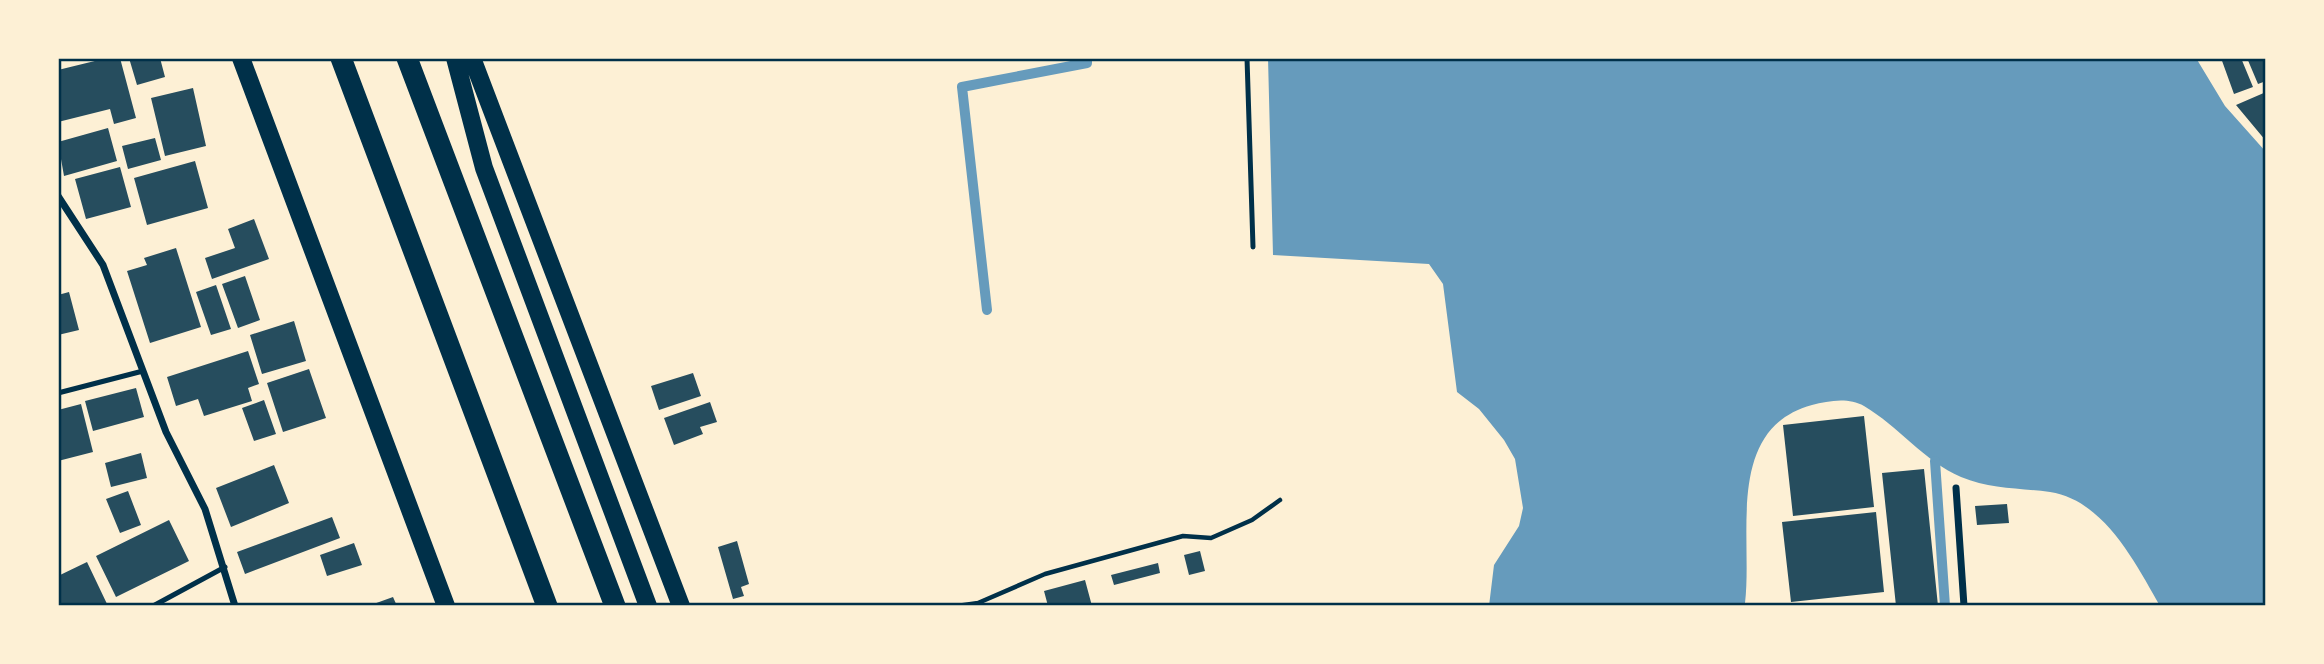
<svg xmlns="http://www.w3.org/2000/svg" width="2324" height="664" font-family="'Asap Condensed',sans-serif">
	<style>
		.water { fill: #669bbc }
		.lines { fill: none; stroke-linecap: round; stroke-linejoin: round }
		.stream { stroke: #669bbc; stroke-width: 10 }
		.building { fill: #264d5e }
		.path { stroke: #003049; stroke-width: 4.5 }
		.service { stroke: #003049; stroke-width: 5 }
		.minor { stroke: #003049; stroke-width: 7 }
		.primary { stroke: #003049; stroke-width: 18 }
		.motorway { stroke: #003049; stroke-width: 21 }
		.neatline { fill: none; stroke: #003049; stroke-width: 2.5 }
	</style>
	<rect width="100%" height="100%" fill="#fdf0d5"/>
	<path class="water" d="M1268,58H2196L2225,106L2266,152V606H2160C2136,564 2104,500 2050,492C2019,488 1990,489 1961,477C1924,461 1898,426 1864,406C1848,397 1828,401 1812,405C1724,429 1753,537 1745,603L1750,606H1489L1494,565L1519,526L1523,508L1515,459L1504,440L1479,409L1457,392L1443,284L1429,264L1273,255Z"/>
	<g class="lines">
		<path class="stream" d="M987,310L962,87L1087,63V58
			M1935,461L1945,606"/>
	</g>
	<path class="building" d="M107,58H120L136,118L114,124L110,109L58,122V70Z
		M129,58H160L165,77L137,85Z
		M2221,58H2241L2253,87L2234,94Z
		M2247,58H2266V81L2258,84Z
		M193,88L206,146L165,156L151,98Z
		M2266,92V141L2236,105Z
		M108,128L117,161L64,176L58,142Z
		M155,138L161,160L128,169L122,146Z
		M195,161L208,208L147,225L134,178Z
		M120,167L131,207L86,219L75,179Z
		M254,219L269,259L212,279L205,258L235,248L228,229Z
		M176,248L201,327L150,343L127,271L147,265L144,258Z
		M245,276L260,320L238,328L222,284Z
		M216,285L231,329L211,335L196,292Z
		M69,292L79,330L58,335V295Z
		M294,321L306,361L262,374L250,335Z
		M248,351L259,384L248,388L252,401L204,416L198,399L176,406L167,377Z
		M309,369L326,418L283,432L267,383Z
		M693,373L701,396L659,410L651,386Z
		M136,388L144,417L93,431L85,401Z
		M264,400L276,434L254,441L242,408Z
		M710,402L717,422L700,427L703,434L674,445L664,418Z
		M81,404L93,452L58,461V410Z
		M1864,416L1874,507L1793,516L1783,425Z
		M141,453L147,478L111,487L105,463Z
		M274,465L289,503L231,527L216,488Z
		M1924,469L1938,606H1896L1882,473Z
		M128,491L141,525L120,533L106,499Z
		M2007,504L2009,523L1977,525L1975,506Z
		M1876,512L1884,592L1791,602L1782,522Z
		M332,517L340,538L245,574L237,552Z
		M169,520L189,561L116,597L96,556Z
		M737,541L749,584L741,587L744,596L733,599L718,547Z
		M354,543L362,565L327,576L320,555Z
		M1200,551L1205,571L1189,575L1184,555Z
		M87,562L108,606H58V576Z
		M1158,563L1160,573L1114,585L1111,575Z
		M1085,580L1092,606H1048L1044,591Z
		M393,597L397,606H368Z"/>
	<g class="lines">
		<path class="path" d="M957,606L978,603L1045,574L1183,536L1211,538L1252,520L1280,500"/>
		<path class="service" d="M1247,58L1253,247
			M58,393L143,371
			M153,606L225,567"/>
		<path class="minor" d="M58,196L103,265L166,432L205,509L235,606
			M1956,488L1964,606"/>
		<path class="primary" d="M241,58L446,606
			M455,58L484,168L648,606
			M472,58L681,606"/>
		<path class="motorway" d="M341,58L547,606
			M407,58L615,606"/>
	</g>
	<rect width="2324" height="664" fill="none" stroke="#fdf0d5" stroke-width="119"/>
	<rect x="60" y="60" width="2204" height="544" class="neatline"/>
</svg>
